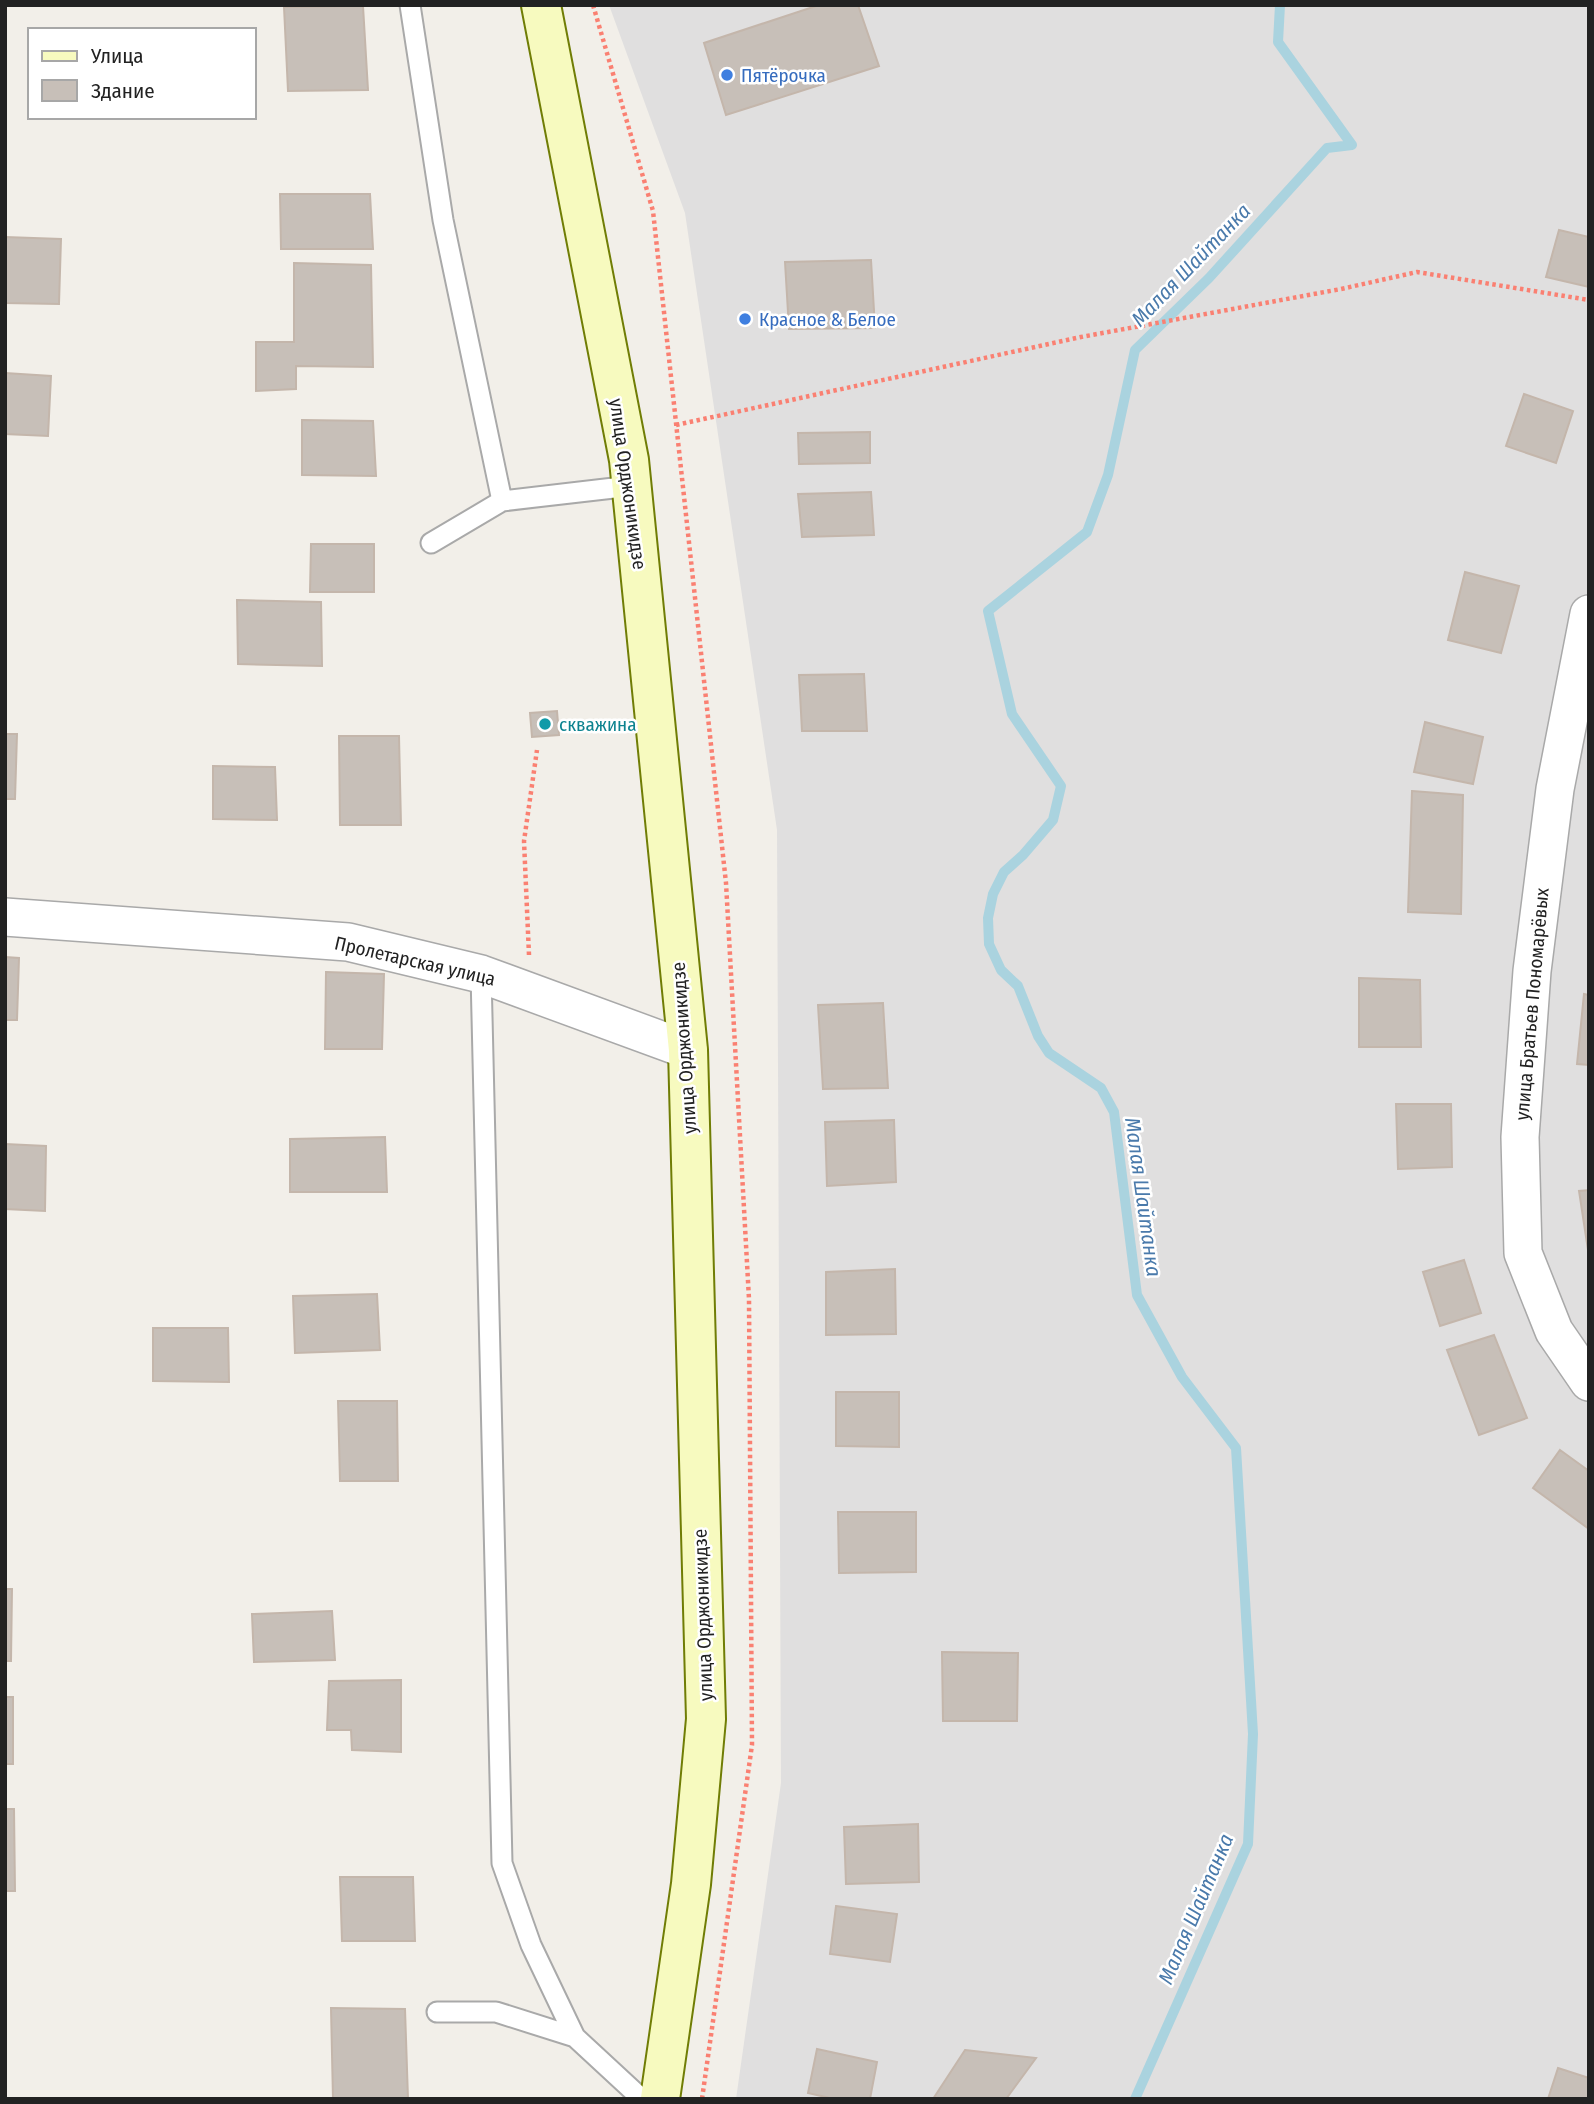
<svg xmlns="http://www.w3.org/2000/svg" width="1594" height="2104" font-family="'Fira Sans Condensed',sans-serif">
	<style>
		.residential { fill: #e0dfdf }
		.lines { fill: none; stroke-linecap: round; stroke-linejoin: round }
		.stream { stroke: #aad3df; stroke-width: 10 }
		.building { fill: #c7bfb8; stroke: #c4b6ab; stroke-width: 2 }
		.service-casing { stroke: #a9a9a9; stroke-width: 23 }
		.minor-casing { stroke: #a9a9a9; stroke-width: 40 }
		.secondary-casing { stroke: #707d05; stroke-width: 42 }
		.path { stroke: #fa8072; stroke-width: 4.5; stroke-dasharray: 3.5 3.5; stroke-linecap: butt }
		.service { stroke: #fff; stroke-width: 19 }
		.minor { stroke: #fff; stroke-width: 37 }
		.secondary { stroke: #f7fabf; stroke-width: 38 }
		.shop-dot { fill: #3f7fe0; stroke: #fff; stroke-width: 2.5 }
		.culture-dot { fill: #0f9aa8; stroke: #fff; stroke-width: 2.5 }
		.labels { text-anchor: middle; dominant-baseline: central; stroke-width: 5; stroke-linejoin: round; paint-order: stroke }
		.shop-label { font-size: 19px; fill: #366cbe; stroke: #fff; text-anchor: start }
		.street-label { font-size: 19px; fill: #222; stroke: #fff }
		.culture-label { font-size: 19px; fill: #0d838f; stroke: #fff; text-anchor: start }
		.water-label { font-size: 21px; font-style: italic; fill: #4a7aab; stroke: #fff }
	</style>
	<rect width="100%" height="100%" fill="#f2efe9"/>
	<path class="residential" d="M609,5H1589V2099H736L781,1783L777,830L685,213Z"/>
	<g class="lines">
		<path class="stream" d="M1135,2099L1248,1844L1253,1734L1236,1448L1182,1377L1137,1295L1114,1112L1101,1088L1049,1053L1038,1036L1018,986L1001,970L989,944L988,918L993,894L1004,872L1023,855L1053,820L1061,786L1012,714L988,611L1087,532L1108,475L1135,350L1209,278L1327,148L1352,145L1278,42L1280,5"/>
	</g>
	<path class="building" d="M819,5H858L879,66L726,115L704,43Z
		M363,6L368,90L288,91L284,7Z
		M280,194H370L373,249H281Z
		M1559,230L1589,237V287L1546,277Z
		M5,237L61,239L59,304L5,303Z
		M871,260L875,328L789,329L785,262Z
		M294,263L371,265L373,367L296,366V389L256,391V342H294Z
		M5,373L51,376L48,436L5,434Z
		M1524,394L1573,411L1556,463L1506,446Z
		M302,420L373,421L376,476L302,475Z
		M870,432V463L799,464L798,433Z
		M871,492L874,535L802,537L798,494Z
		M311,544H374V592H310Z
		M1465,572L1519,586L1501,653L1448,640Z
		M237,600L321,602L322,666L238,664Z
		M864,674L867,731H802L799,675Z
		M557,711L559,735L532,737L530,713Z
		M1425,722L1483,737L1473,784L1414,772Z
		M5,734H17L15,799H5Z
		M339,736H399L401,825H340Z
		M213,766L275,767L277,820L213,819Z
		M1412,791L1463,795L1461,914L1408,912Z
		M5,957L19,958L17,1020H5Z
		M326,972L384,974L382,1049H325Z
		M1359,978L1420,980L1421,1047H1359Z
		M1584,994L1589,995V1065L1577,1064Z
		M883,1003L888,1088L823,1089L818,1005Z
		M1396,1104H1451L1452,1167L1398,1169Z
		M894,1120L896,1182L827,1186L825,1122Z
		M385,1137L387,1192H290V1139Z
		M5,1144L46,1146L45,1211L5,1209Z
		M1589,1190V1250H1588L1579,1191Z
		M1464,1260L1481,1313L1440,1326L1423,1272Z
		M895,1269L896,1334L826,1335V1272Z
		M377,1294L380,1350L295,1353L293,1296Z
		M153,1328H228L229,1382L153,1381Z
		M1494,1335L1527,1418L1479,1435L1447,1350Z
		M836,1392H899V1447L836,1446Z
		M338,1401H397L398,1481H340Z
		M1560,1450L1589,1471V1529L1533,1488Z
		M838,1512H916V1572L839,1573Z
		M5,1589H12L11,1661H5Z
		M332,1611L335,1660L254,1662L252,1614Z
		M942,1652L1018,1653L1017,1721H943Z
		M401,1680V1752L352,1750L351,1730H327L329,1681Z
		M5,1697H13V1764H5Z
		M5,1809H14L15,1891H5Z
		M918,1824L919,1882L846,1884L844,1827Z
		M340,1877H413L415,1941H342Z
		M836,1906L897,1914L890,1962L830,1954Z
		M331,2008L405,2009L408,2099H333Z
		M817,2049L877,2062L870,2099H834L808,2093Z
		M965,2050L1036,2058L1006,2099H933Z
		M1558,2068L1589,2078V2099H1548Z"/>
	<g class="lines">
		<defs>
			<path id="service" d="M410,5L443,220L502,501L631,486
				M431,543L502,501
				M481,974L502,1863L531,1945L575,2037L642,2099
				M437,2012H496L575,2037"/>
			<path id="minor" d="M1589,614L1555,789L1532,971L1520,1137L1523,1253L1554,1331L1589,1382
				M5,917L348,942L481,974L688,1050"/>
			<path id="secondary" d="M541,5L629,460L688,1050L706,1719L691,1884L660,2099"/>
		</defs>
		<use href="#service" class="service-casing"/>
		<use href="#minor" class="minor-casing"/>
		<use href="#secondary" class="secondary-casing"/>
		<path class="path" d="M593,5L653,211L726,883L749,1299L752,1745L702,2099
			M676,425L1081,337L1341,289L1417,272L1589,300
			M529,955L524,841L537,750"/>
		<use href="#service" class="service"/>
		<use href="#minor" class="minor"/>
		<use href="#secondary" class="secondary"/>
	</g>
	<g class="shop-dot">
		<circle cx="727" cy="75" r="7"/>
		<circle cx="745" cy="319" r="7"/>
	</g>
	<circle class="culture-dot" cx="545" cy="724" r="7"/>
	<g class="labels">
		<g class="shop-label">
			<text x="741" y="75">Пятёрочка</text>
			<text x="759" y="319">Красное &amp; Белое</text>
		</g>
		<g class="street-label">
			<text transform="translate(628 484) rotate(82)">улица Орджоникидзе</text>
			<text transform="translate(415 961) rotate(13)">Пролетарская улица</text>
			<text transform="translate(1532 1004) rotate(-85)">улица Братьев Пономарёвых</text>
			<text transform="translate(684 1048) rotate(-94)">улица Орджоникидзе</text>
			<text transform="translate(703 1615) rotate(-92)">улица Орджоникидзе</text>
		</g>
		<g class="culture-label">
			<text x="559" y="724">скважина</text>
		</g>
		<g class="water-label">
			<text transform="translate(1191 265) rotate(-46)">Малая Шайтанка</text>
			<text transform="translate(1143 1197) rotate(82)">Малая Шайтанка</text>
			<text transform="translate(1196 1909) rotate(-67)">Малая Шайтанка</text>
		</g>
	</g>
	<rect width="1594" height="2104" fill="none" stroke="#222222" stroke-width="14"/>
	<rect x="28" y="28" width="228" height="91" fill="#ffffff" stroke="#a7a7a7" stroke-width="2"/>
	<rect x="42" y="51" width="35" height="10" fill="#f7fabf" stroke="#a7a7a7" stroke-width="2"/>
	<text x="91" y="63" font-size="21" fill="#222222">Улица</text>
	<rect x="42" y="80" width="35" height="21" fill="#c7bfb8" stroke="#a7a7a7" stroke-width="2"/>
	<text x="91" y="98" font-size="21" fill="#222222">Здание</text>
</svg>
